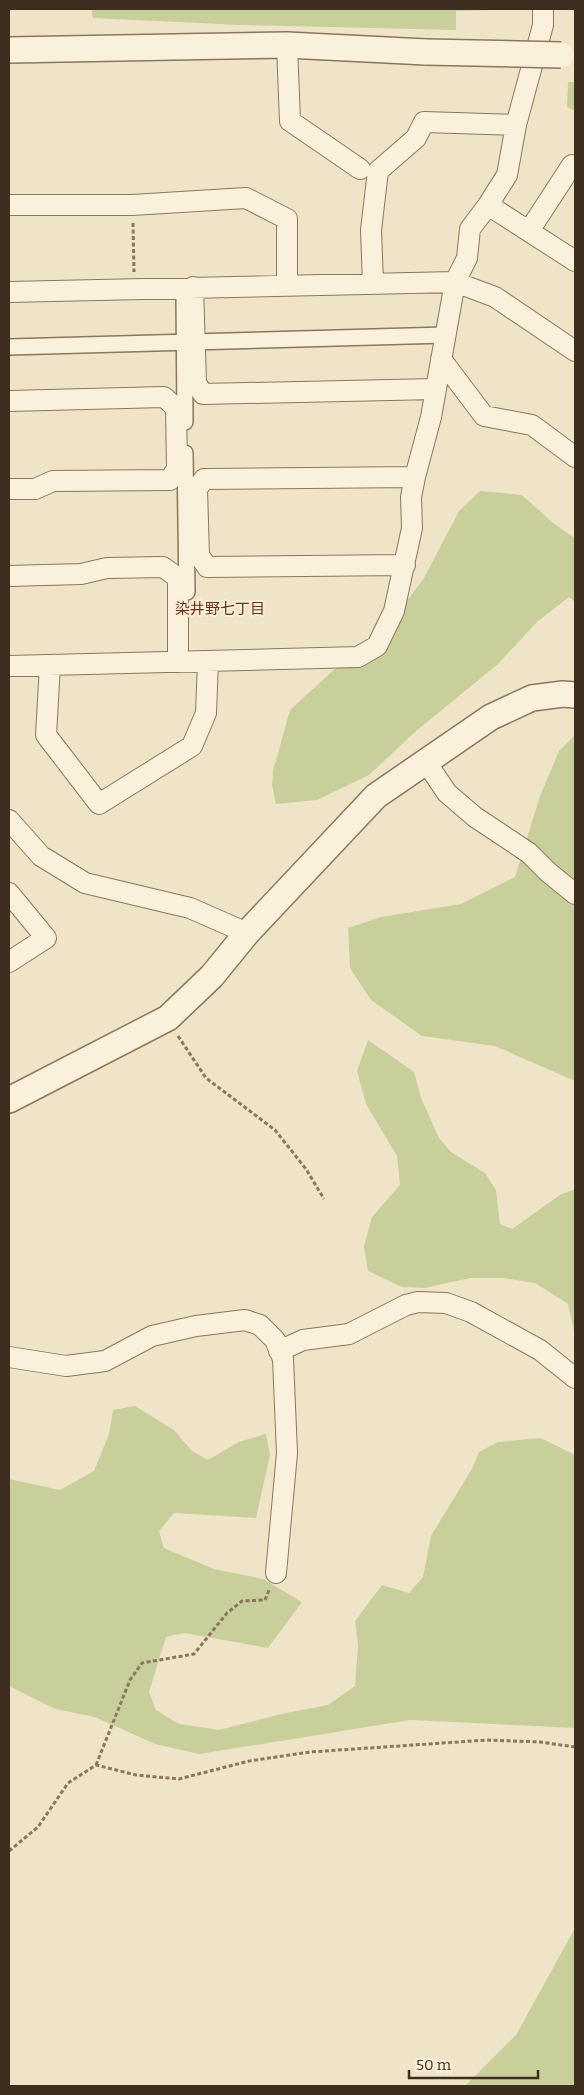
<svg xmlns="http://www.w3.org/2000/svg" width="584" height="2095" font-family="Bitter,'Noto Sans JP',serif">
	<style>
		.green { fill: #c9cf9b }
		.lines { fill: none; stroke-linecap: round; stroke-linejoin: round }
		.pedestrian-casing { stroke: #8d765c; stroke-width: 18 }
		.minor-casing { stroke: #8d765c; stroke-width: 22 }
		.tertiary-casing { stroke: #8d765c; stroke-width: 28 }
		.path { stroke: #8d765c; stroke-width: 3; stroke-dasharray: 4 2.5; stroke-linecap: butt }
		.pedestrian { stroke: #faf1dc; stroke-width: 15 }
		.minor { stroke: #faf1dc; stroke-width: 20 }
		.tertiary { stroke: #faf1dc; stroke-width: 25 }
		.tertiary-bridge-casing { stroke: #8d765c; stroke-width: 28; stroke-linecap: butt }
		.tertiary-bridge { stroke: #faf1dc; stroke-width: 25 }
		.labels { text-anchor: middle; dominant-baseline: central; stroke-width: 4; stroke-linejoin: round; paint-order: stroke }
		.neighbourhood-label { font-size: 15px; fill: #6b2e1e; stroke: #f7eed8 }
	</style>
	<rect width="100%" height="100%" fill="#f0e4c8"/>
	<path class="green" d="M91,9H533L456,11V30L241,25L93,18Z
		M568,82H575V111L567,107Z
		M480,491L522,495L553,523L575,538V602L569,597L537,622L498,664L415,732L369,775L317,800L276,804L272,785L273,771L290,710L349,656L384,632L424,578L459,511Z
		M575,735V1081L495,1046L422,1036L371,1000L350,968L348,928L381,917L461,904L515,877L540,796L559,751Z
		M368,1040L414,1072L421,1098L439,1138L451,1152L485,1173L496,1190L500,1224L512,1229L560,1195L575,1189V1335L568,1304L535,1283L503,1278H470L425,1288L402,1287L368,1271L364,1246L372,1217L400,1185L397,1156L366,1104L357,1071Z
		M135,1406L174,1430L192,1451L208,1460L239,1442L266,1434L270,1455L256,1518L174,1513L159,1531L164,1548L214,1569L263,1579L302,1602L268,1648L184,1633L166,1637L149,1692L156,1710L179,1724L219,1730L286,1713L328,1705L355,1686L358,1646L355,1621L382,1585L409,1593L423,1577L431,1536L473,1467L479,1452L498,1442L541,1438L575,1455V1728L410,1720L199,1754L155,1744L95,1717L55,1709L9,1686V1479L60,1490L94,1471L109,1434L113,1410Z
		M575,1928V2086H465L516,2035Z"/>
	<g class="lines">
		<defs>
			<path id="pedestrian" d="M184,293L185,422
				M9,347L446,335
				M185,453L187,592"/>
			<path id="minor" d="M287,45L290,121L360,169
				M9,205H132L246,198L287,219V285
				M488,205L575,261
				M529,231L572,165L575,167
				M373,284L371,230L378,171L416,138L424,122L516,125
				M193,287L196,383L203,394L435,389
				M9,292L455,282L495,297L575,351
				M441,359L484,416L532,425L575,457
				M9,401L164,397L176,408L177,468L170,480L53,481L35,489H9
				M405,565L207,567L199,555L197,489L204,479L415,477
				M9,576L81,574L107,568L163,567L178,578V662
				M50,665L46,735L99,804L192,746L206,713L208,661
				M9,666L358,657L377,646L394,611L412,528L411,497L415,477L431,417L455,282L467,258L470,229L488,205L507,175L516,125L543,25V9
				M426,762L447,793L475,817L529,853L548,872L575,894
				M9,820L41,856L85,883L190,908L247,933
				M9,893L46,938L9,962
				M279,1351L303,1340L349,1334L406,1305L418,1302L446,1303L471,1312L540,1350L575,1378
				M9,1357L66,1366L105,1361L152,1336L196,1326L245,1320L260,1325L275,1340L283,1359L287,1453L276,1573"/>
			<path id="tertiary" d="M9,50L287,45L426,52
				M9,1100L168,1018L212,976L247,933L376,796L491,717L532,698L563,694L575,695"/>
		</defs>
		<use href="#pedestrian" class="pedestrian-casing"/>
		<use href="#minor" class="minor-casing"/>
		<use href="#tertiary" class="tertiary-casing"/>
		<path class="path" d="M133,223L134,272
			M178,1036L206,1078L275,1130L306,1169L324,1199
			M96,1765L130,1680L142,1663L194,1654L227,1613L242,1601L265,1600L269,1590
			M9,1851L38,1827L68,1783L96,1765L136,1775L179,1779L249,1761L310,1752L487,1740L540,1742L575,1747"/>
		<use href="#pedestrian" class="pedestrian"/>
		<use href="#minor" class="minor"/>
		<use href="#tertiary" class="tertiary"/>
		<defs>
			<path id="tertiary-bridge" d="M426,52L561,55"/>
		</defs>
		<use href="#tertiary-bridge" class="tertiary-bridge-casing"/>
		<use href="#tertiary-bridge" class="tertiary-bridge"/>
	</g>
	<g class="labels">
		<g class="neighbourhood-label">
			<text x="220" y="609">染井野七丁目</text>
		</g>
	</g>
	<rect width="584" height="2095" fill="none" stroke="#3d2e20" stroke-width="20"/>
	<path d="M409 2070v8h129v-8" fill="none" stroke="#3d2e20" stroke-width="2.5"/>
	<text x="416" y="2070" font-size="15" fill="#3d2e20" stroke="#f7eed8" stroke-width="4" paint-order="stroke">50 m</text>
</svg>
